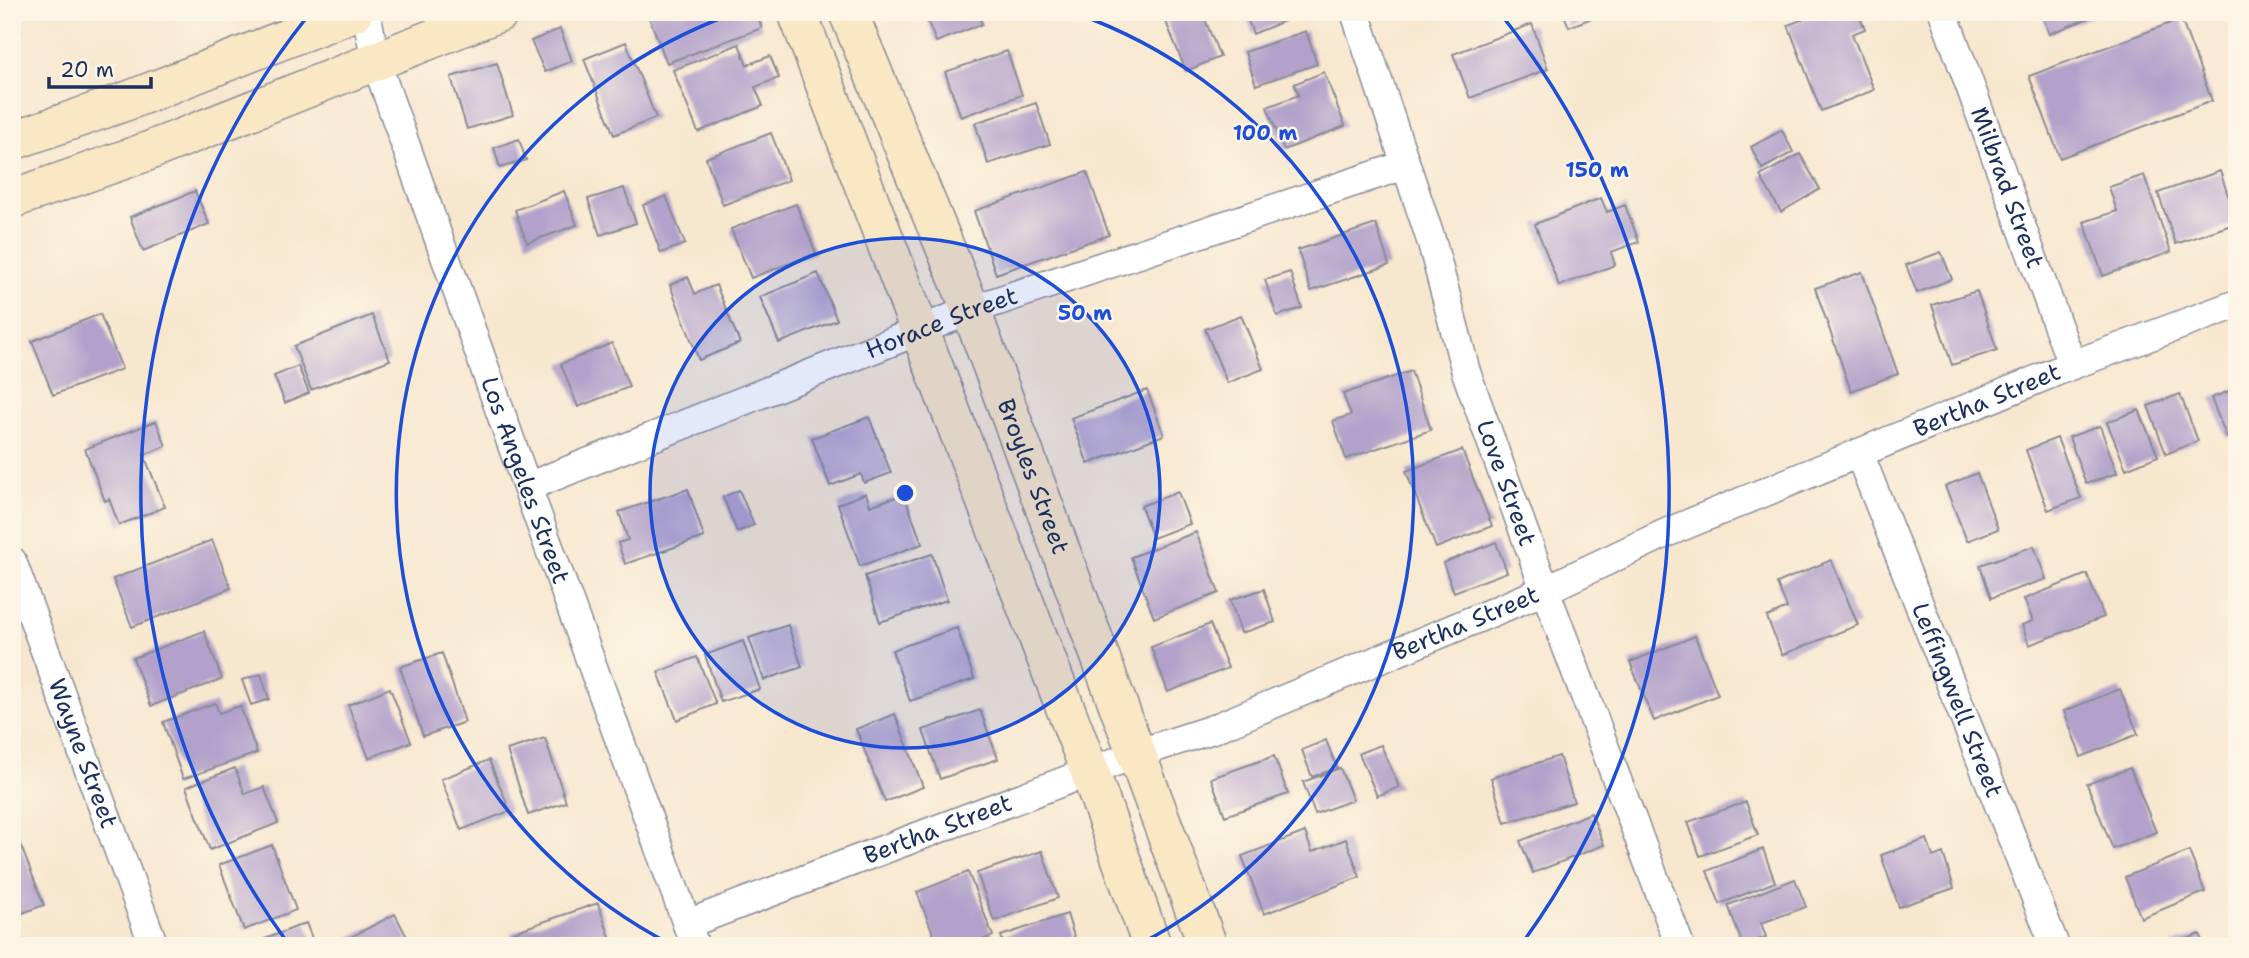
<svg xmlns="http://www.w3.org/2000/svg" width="2249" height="958" font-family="'Shantell Sans',sans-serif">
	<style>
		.building { fill: #b2a2cb }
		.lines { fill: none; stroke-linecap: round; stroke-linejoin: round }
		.minor-casing { stroke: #898b96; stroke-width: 31 }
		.secondary-casing { stroke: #898b96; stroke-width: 41 }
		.minor { stroke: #fff; stroke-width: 28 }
		.secondary { stroke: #fae7c3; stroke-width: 38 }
		.ring { fill: none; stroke: #1d4ed8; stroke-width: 3.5 }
		.labels { text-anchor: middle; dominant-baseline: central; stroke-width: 5; stroke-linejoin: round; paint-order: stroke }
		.street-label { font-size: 24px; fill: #1b2f5e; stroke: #fcf5e5 }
		.centre { fill: #1d4ed8; stroke: #fcf5e5; stroke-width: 3.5 }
		.ring-label { font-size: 21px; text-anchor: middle; font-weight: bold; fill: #1d4ed8; stroke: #fcf5e5; stroke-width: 5; stroke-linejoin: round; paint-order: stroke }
	</style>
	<rect width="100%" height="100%" fill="#fcf5e5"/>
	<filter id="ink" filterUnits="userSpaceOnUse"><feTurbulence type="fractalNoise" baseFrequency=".0143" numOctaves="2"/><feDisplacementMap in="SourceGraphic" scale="14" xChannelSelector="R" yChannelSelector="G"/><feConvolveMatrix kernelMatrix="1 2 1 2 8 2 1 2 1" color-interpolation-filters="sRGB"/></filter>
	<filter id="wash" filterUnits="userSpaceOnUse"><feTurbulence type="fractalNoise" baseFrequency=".00686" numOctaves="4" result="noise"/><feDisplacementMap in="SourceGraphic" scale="28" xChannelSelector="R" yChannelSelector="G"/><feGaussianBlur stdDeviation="1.57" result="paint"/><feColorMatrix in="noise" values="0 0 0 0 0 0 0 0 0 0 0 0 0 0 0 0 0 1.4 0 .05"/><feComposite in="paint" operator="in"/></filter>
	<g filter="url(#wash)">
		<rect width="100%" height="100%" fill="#f7e7cf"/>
		<g id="blocks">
			<path class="building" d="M12,12L21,33L12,37Z
				M647,12H756L762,28L667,63Z
				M924,12H977L982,24L936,42Z
				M1162,12H1202L1220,57L1186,71Z
				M1245,12H1284L1287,20L1253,34Z
				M1563,12H1607L1569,27Z
				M1822,12H1858L1865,29L1852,34L1874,90L1821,111L1788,25Z
				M2041,12H2104L2049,34Z
				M2181,19L2212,101L2060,158L2029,76Z
				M1532,24L1548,69L1470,98L1453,54Z
				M560,29L572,61L545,72L531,41Z
				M1306,31L1317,64L1256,85L1245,52Z
				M626,42L656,118L614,135L584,59Z
				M739,44L747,65L770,56L779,78L755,87L763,106L698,132L673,70Z
				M1007,51L1022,95L961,117L945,72Z
				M497,63L513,115L467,129L451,77Z
				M1324,72L1345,126L1284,150L1267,107L1299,95L1294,84Z
				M1036,103L1050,144L988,164L975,123Z
				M1782,130L1793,152L1762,169L1751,147Z
				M771,133L789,180L723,205L706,158Z
				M519,139L526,160L500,168L494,148Z
				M1800,154L1820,189L1781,212L1760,176Z
				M2220,171L2237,223L2176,244L2158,193Z
				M1087,172L1109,235L996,274L974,211Z
				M2144,175L2171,252L2103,276L2084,222L2117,211L2109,187Z
				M624,188L636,223L600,235L588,199Z
				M195,191L209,224L143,251L130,217Z
				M564,191L577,225L527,243L515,210Z
				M666,196L685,244L661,253L643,205Z
				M1601,198L1607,212L1625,205L1639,242L1611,252L1615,265L1559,286L1535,224Z
				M796,204L816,253L751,278L731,229Z
				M1376,224L1389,265L1311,291L1298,250Z
				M1941,252L1952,279L1917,293L1906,265Z
				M1290,272L1302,308L1277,316L1265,280Z
				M1862,272L1898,374L1851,391L1815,288Z
				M818,273L837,320L779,343L760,297Z
				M688,277L695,294L716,285L740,343L699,360L670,285Z
				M1977,291L1997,350L1952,365L1932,305Z
				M100,314L122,369L53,395L32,341Z
				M372,315L390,360L311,390L294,346Z
				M1241,315L1263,369L1227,383L1205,329Z
				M612,343L629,387L578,407L561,364Z
				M298,366L309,393L285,403L274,376Z
				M1411,371L1431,430L1346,459L1333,421L1351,415L1343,394Z
				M2237,388V433L2227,438L2211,398Z
				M1147,390L1164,435L1088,464L1071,418Z
				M2180,394L2198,441L2166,454L2148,406Z
				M2139,410L2158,456L2126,469L2107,422Z
				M869,417L891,473L864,483L861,474L830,486L812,438Z
				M156,421L166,446L144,455L165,507L119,525L109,499L105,501L85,449Z
				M2100,426L2117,473L2086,484L2069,437Z
				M2057,438L2081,498L2048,510L2026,450Z
				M1462,450L1492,526L1436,548L1406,471Z
				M1977,473L1998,529L1967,541L1945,486Z
				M688,489L704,537L625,564L618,543L628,540L619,512Z
				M739,490L754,525L737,532L723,497Z
				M1178,492L1190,524L1153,538L1141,506Z
				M866,493L870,506L904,494L922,544L860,566L838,504Z
				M1196,532L1219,593L1154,618L1131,557Z
				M212,540L231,588L132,627L113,579Z
				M1496,542L1507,572L1454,592L1443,563Z
				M2034,546L2046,579L1991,598L1980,565Z
				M932,554L947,600L880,622L865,576Z
				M1831,560L1858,625L1782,655L1767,617L1787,608L1777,583Z
				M2087,574L2104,617L2029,645L2022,625L2033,621L2024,599Z
				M1264,589L1275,622L1241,633L1230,600Z
				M1210,624L1228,668L1168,692L1151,647Z
				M788,625L802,667L764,680L749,638Z
				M957,628L974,679L910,701L892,650Z
				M204,631L222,679L151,706L133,658Z
				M1695,636L1718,695L1654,721L1630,662Z
				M743,641L760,689L721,702L705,655Z
				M442,653L465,722L423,736L400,667Z
				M697,657L716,704L677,720L658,672Z
				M261,674L269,699L251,705L242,680Z
				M390,688L411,742L369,758L348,705Z
				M2120,689L2138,734L2081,757L2064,711Z
				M215,703L219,713L240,706L257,753L183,779L163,722Z
				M980,710L998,759L940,779L923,730Z
				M895,714L923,787L885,802L856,729Z
				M545,738L566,802L528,815L507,750Z
				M1326,740L1337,768L1312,777L1302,750Z
				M1381,745L1399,787L1377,796L1359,753Z
				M1274,756L1288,794L1225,816L1211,778Z
				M1559,756L1574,802L1505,823L1491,778Z
				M489,760L510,811L461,830L441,779Z
				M235,768L245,794L264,787L278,823L210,850L186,787Z
				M1340,768L1353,800L1315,814L1303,782Z
				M2130,768L2156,832L2113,849L2087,784Z
				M1746,802L1758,835L1700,856L1688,822Z
				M1591,813L1604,845L1533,873L1520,841Z
				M1305,832L1312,852L1346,839L1360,877L1264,914L1242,856Z
				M1927,839L1933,857L1943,853L1954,888L1899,907L1881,855Z
				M19,841L44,905L12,917V844Z
				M272,845L296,910L244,930L219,865Z
				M1763,849L1775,882L1720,904L1707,871Z
				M1042,851L1058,898L994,921L977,873Z
				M2189,851L2205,892L2141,918L2125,877Z
				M968,872L993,936L968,946H938L917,892Z
				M1795,879L1806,907L1761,923L1766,937L1743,946L1728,905Z
				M598,903L613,946H515L511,933Z
				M395,914L408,939L396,946H341L339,943Z
				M1067,914L1077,946H1004L1001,936Z
				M306,923L315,946H247Z
				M2200,934L2205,946H2169Z"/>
		</g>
	</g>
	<g filter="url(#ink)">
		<use href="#blocks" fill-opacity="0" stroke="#898b96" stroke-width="2"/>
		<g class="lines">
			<defs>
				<g id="minor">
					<path id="s1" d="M366,12L376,62L527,487L695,946"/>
					<path id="s2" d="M1355,12L1432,243L1466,372L1545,590L1680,946"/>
					<path id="s3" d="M1943,12L2072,365"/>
					<path id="s4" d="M1859,453L2055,946"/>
					<path id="s5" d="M527,487L971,310L1405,165"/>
					<path id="s6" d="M12,561L154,946"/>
					<path id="s7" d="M687,924L1136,754L1213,729L1545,590L1666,533L2072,365L2237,304"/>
				</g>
				<g id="secondary">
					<path d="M797,12L1090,772L1152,946"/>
					<path id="s8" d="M848,12L971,310L1208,946"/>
					<path d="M12,141L127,101L354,12"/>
					<path d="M12,199L146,152L500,12"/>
				</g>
			</defs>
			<use href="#minor" class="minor-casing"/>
			<use href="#secondary" class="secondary-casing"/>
			<use href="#minor" class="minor"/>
			<use href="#secondary" class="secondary"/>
		</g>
	</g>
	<circle cx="905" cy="493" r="255" fill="#1d4ed8" fill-opacity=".12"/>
	<g class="ring">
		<circle cx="905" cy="493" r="255"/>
		<path d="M670 944A509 509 0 0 1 735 13M1075 13A509 509 0 0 1 1140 944"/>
		<path d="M287 942A764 764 0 0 1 307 17M1503 17A764 764 0 0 1 1523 942"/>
	</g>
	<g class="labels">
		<g class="street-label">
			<text stroke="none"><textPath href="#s3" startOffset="187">Milbrad Street</textPath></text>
			<text stroke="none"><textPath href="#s5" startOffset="446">Horace Street</textPath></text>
			<text stroke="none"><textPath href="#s7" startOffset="1402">Bertha Street</textPath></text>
			<text stroke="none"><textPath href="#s8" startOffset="500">Broyles Street</textPath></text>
			<text stroke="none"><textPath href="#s1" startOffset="495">Los Angeles Street</textPath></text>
			<text stroke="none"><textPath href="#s2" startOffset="495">Love Street</textPath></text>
			<text stroke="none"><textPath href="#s7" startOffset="835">Bertha Street</textPath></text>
			<text stroke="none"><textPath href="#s4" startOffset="266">Leffingwell Street</textPath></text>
			<text stroke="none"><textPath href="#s6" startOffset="205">Wayne Street</textPath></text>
			<text stroke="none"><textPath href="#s7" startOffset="268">Bertha Street</textPath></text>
		</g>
	</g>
	<circle cx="905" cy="493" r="10" class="centre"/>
	<g class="ring-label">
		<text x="1265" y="140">100 m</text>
		<text x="1597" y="177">150 m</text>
		<text x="1085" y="320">50 m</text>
	</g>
	<rect width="2249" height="958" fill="none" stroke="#fcf5e5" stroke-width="42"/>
	<path d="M49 77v10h102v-10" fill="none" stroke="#1b2f5e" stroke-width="3.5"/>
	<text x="60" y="77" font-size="21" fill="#1b2f5e" stroke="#fcf5e5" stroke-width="5" paint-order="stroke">20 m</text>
</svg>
